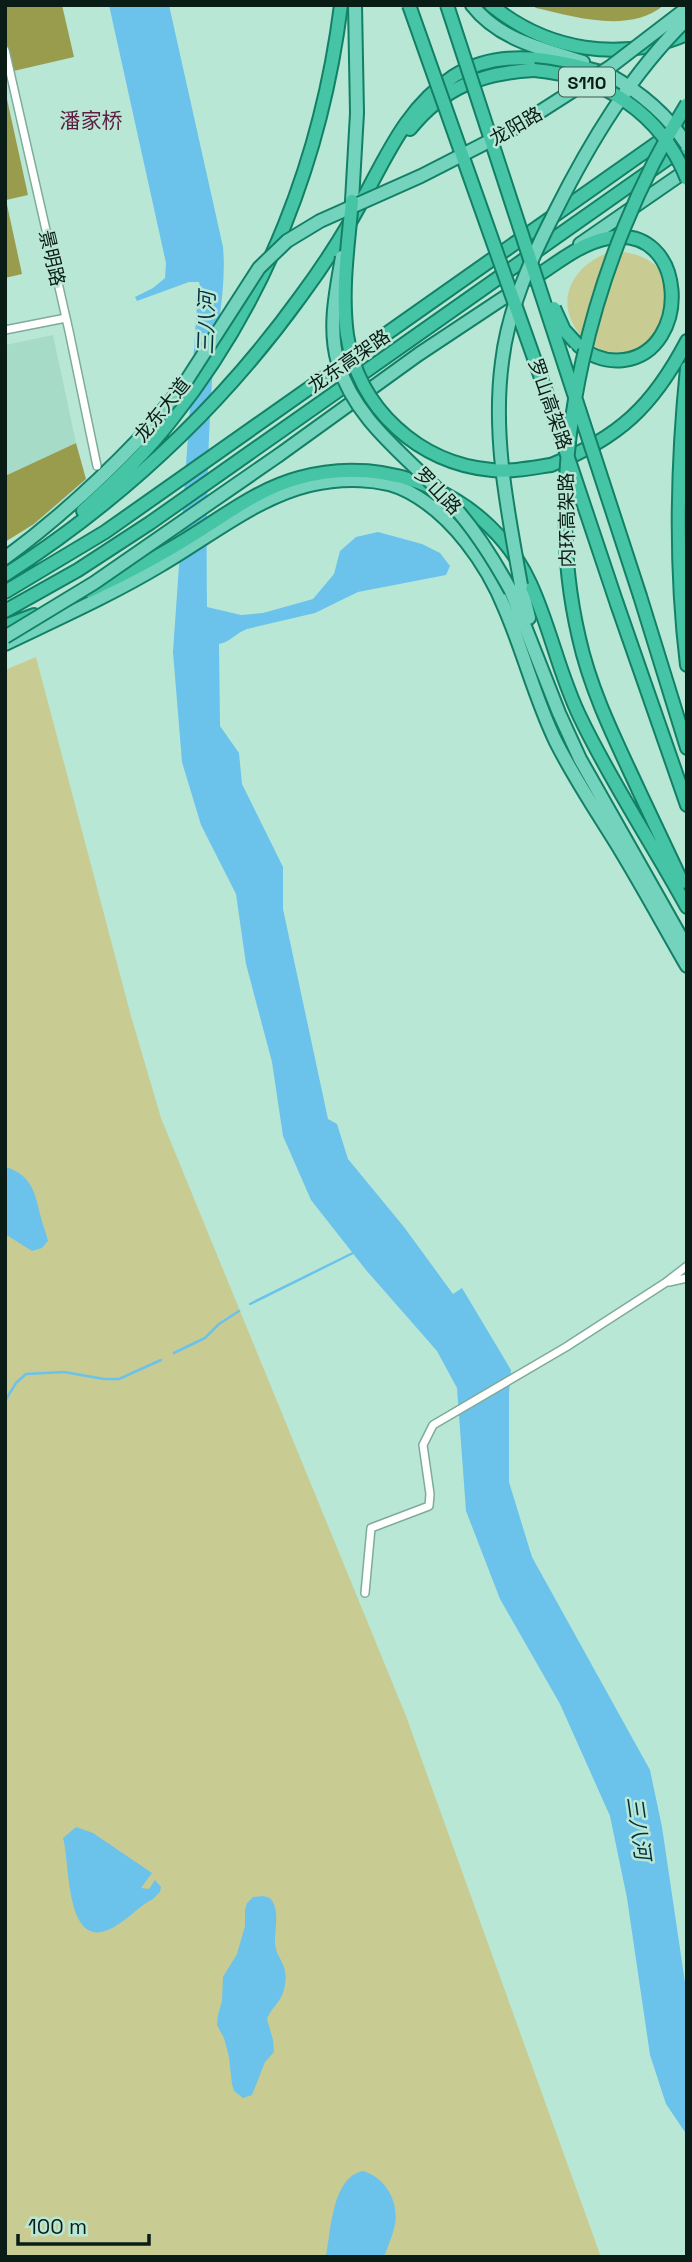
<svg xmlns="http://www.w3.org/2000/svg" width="692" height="2262" font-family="'Space Grotesk','Noto Sans SC',sans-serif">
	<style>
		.built { fill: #a6dcc7 }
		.green { fill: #c9cc92 }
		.forest { fill: #9a9c4d }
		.water { fill: #6bc2eb }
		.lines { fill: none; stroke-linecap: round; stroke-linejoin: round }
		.stream { stroke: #6bc2eb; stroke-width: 2.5 }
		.minor-casing { stroke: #7fab9b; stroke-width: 10 }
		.primary-casing { stroke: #128065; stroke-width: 16 }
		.trunk-casing { stroke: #128065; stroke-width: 16 }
		.minor { stroke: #fff; stroke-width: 7 }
		.primary { stroke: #74d3bc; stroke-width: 12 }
		.trunk { stroke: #46c4a6; stroke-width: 12 }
		.primary-bridge-casing { stroke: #128065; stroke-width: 16; stroke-linecap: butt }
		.trunk-bridge-casing { stroke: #128065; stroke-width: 16; stroke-linecap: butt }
		.primary-bridge { stroke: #74d3bc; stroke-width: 12 }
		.trunk-bridge { stroke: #46c4a6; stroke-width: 12 }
		.labels { text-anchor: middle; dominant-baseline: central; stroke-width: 5; stroke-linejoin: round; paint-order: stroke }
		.shield { fill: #b9e7d6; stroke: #3e5950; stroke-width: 2 }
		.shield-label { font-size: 18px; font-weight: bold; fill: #0a1c16 }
		.street-label { font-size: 19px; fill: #0a1c16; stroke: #b9e7d6 }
		.neighbourhood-label { font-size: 21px; fill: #5d1e40; stroke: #b9e7d6 }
		.water-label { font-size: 21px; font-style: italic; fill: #042e3e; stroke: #b9e7d6 }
	</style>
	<rect width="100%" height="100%" fill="#b9e7d6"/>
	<path class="built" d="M53,335L76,443L5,476V345Z"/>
	<path class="green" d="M613,251C636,252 660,260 668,285C669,290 671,296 670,300C668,307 664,314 662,320C658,327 656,339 650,343C630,359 599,355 582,337C551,302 573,263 613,251Z
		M36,657L131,1016L161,1118L406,1716L601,2257H5V670Z"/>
	<path class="forest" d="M5,5H62L74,57L5,73Z
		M532,5H664C629,34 576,17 536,8Z
		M5,90L28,195L6,200L22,274L5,278Z
		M76,443L86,479L34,524L5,542V476Z"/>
	<path class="water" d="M109,5H169L223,247C227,291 215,336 212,381C207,456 206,532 207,607L241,615L263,613L313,599L334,574L340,551L356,537L378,532L422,544L440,553L450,566L446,575L358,592L315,613L247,629C236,633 230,642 219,644L220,726L239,753L242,784L283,867V909L328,1119L337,1124L348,1159L404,1227L453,1294L462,1288L511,1370L509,1393V1482L532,1557L650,1770L662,1827L687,1996V2135L666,2104L650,2055L627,1898L610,1816L560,1704L500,1599L466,1511L457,1388L437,1351L366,1270L311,1200L283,1136L272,1062L246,964L236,894L201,825L182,762L173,652L197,306L200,286L199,282H189L137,301L135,297L153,288L165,278L166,263Z
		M9,1168C32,1177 35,1193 40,1214C42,1223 46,1232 48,1241L42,1248L32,1251L5,1234V1169Z
		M76,1827L93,1833L152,1873L141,1888L149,1889L155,1880L161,1887L160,1892L153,1899C137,1907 125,1923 108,1930C65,1948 70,1861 63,1838Z
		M263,1896L270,1898C280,1909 275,1927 275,1942C275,1958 289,1963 285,1985C282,2003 272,2006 267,2019L273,2040L274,2052L265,2062L252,2095L243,2098L234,2091L232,2084L229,2057L224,2038L217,2025L218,2015L222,2001L223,1977L237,1954L245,1926V1910L247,1903L253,1897Z
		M363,2171C385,2177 399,2201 395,2224C393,2235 388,2246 384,2257H326C331,2231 332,2177 363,2171Z"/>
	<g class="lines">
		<path class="stream" d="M250,1304L353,1253
			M174,1353L205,1338L219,1324L239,1311
			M5,1401L16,1383L26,1374L64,1372L104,1379H119L161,1360"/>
		<defs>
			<path id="minor" d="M5,50L69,331L97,466
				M5,330L66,318
				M669,1282L687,1278
				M365,1593L371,1528L429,1506L430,1494L423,1445L433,1425L566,1347L665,1283L687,1266"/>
			<path id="primary" d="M472,5C499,40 543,49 583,62
				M352,201L357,113L355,5
				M580,244L687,170
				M279,455L419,354L520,287
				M5,558C54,522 97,483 139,439
				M521,585L529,618
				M511,591L559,713L580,759L687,948
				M5,644C57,619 111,595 161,565C209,537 256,498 310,485C340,478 382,477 409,492C452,515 487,564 505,609C524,653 535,699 556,742C575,780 599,815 621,851C644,889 665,928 687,966"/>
			<path id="trunk" d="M491,5C547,51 620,63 687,34
				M410,129C444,87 481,73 534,70
				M532,279C555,265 580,243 608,238C688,223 692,351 624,360C608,362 592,357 579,346
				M687,368C677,466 675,567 687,665
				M551,465C619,438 653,406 687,341
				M83,511C114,482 146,453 172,419C267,300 322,156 341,5
				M5,575C120,501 221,407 301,296C327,261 351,223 371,184C393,142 413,103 454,76C502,46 558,60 608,74
				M89,591C123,575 156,558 188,538C224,516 258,489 299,478C390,452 490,497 530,583C550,626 559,674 580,717C611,782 652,843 687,907
				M5,592L105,532L687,122
				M640,596L687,748
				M617,604L687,805
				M5,611L78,570L150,523L687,145
				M5,626L34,615
				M639,791L682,882"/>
		</defs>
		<use href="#minor" class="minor-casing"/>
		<use href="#primary" class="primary-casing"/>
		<use href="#trunk" class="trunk-casing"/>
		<use href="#minor" class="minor"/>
		<use href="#primary" class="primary"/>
		<use href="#trunk" class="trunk"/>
		<defs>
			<path id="primary-bridge" d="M608,74C640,92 667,114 687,145
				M342,257C336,292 328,328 338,363C355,421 407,456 447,499C473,526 493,558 511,591
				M139,439L183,386L259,268L287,241L320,221L421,176L513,129L610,67L687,8
				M521,585C508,513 492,436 502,362C508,309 531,259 555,212C590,142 631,74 687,19
				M5,637L94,583L279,455"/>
			<path id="trunk-bridge" d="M409,5L546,392L617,604
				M447,5L640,596
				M534,70C603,76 661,113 687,179
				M352,201C348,245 341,291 347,335C358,408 419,464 492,470C512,472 531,468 551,465
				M554,308L564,330L576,343
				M639,791C616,741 591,692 579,638C538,463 593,254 687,104"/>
		</defs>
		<use href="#primary-bridge" class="primary-bridge-casing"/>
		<use href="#trunk-bridge" class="trunk-bridge-casing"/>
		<use href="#primary-bridge" class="primary-bridge"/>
		<use href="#trunk-bridge" class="trunk-bridge"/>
	</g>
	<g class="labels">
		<rect class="shield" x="559" y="67.5" width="56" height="29" rx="5"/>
		<g class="shield-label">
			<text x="587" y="82">S110</text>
		</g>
		<g class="street-label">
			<text transform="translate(516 126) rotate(-30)">龙阳路</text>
			<text transform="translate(52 258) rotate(77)">景明路</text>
			<text transform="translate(349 361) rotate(-35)">龙东高架路</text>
			<text transform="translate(550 404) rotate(71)">罗山高架路</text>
			<text transform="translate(162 410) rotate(-51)">龙东大道</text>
			<text transform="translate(438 491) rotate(46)">罗山路</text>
			<text transform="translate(567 520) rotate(-91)">内环高架路</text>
		</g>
		<g class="neighbourhood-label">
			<text x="91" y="120">潘家桥</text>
		</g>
		<g class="water-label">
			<text transform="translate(206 323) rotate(-88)">三八河</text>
			<text transform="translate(639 1828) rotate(82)">三八河</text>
		</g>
	</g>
	<rect width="692" height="2262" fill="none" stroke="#0a1c16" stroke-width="14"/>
	<path d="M18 2234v10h131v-10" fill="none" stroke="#0a1c16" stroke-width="3.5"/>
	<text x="28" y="2234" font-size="21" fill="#0a1c16" stroke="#b9e7d6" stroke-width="5" paint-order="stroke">100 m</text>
</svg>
